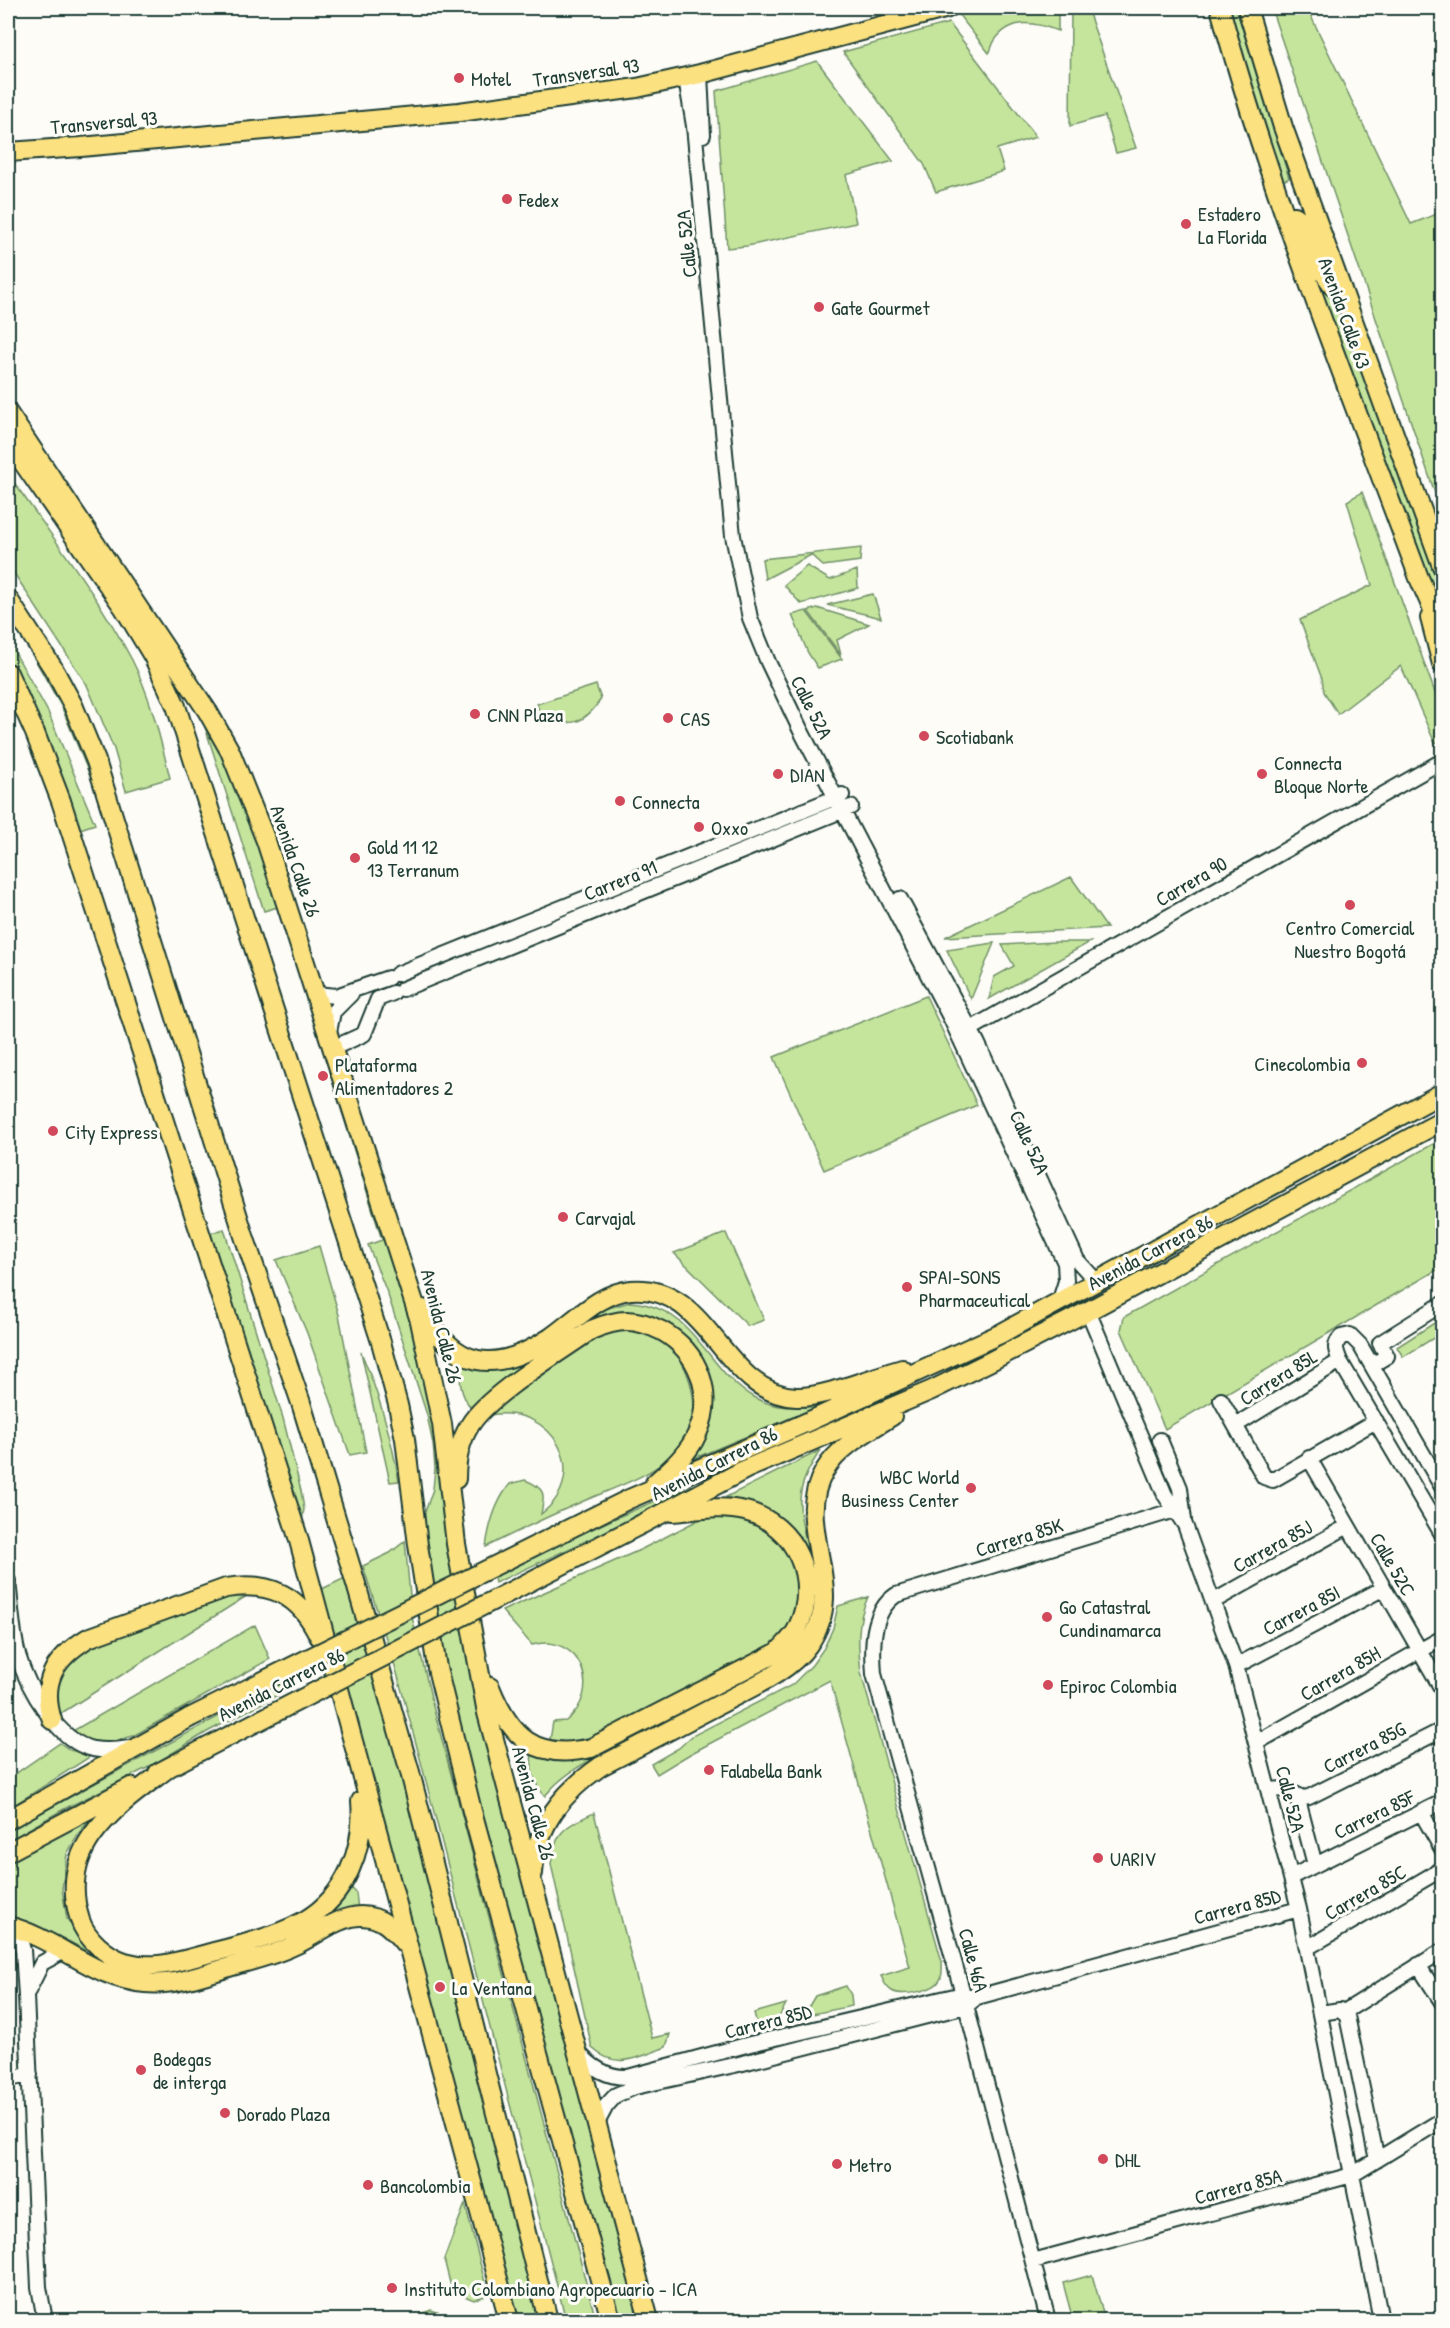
<svg xmlns="http://www.w3.org/2000/svg" width="1450" height="2328" font-family="'Patrick Hand',sans-serif">
	<style>
		.green { fill: #c5e59d; stroke: #729168; stroke-width: 1.5 }
		.lines { fill: none; stroke-linecap: round; stroke-linejoin: round }
		.minor-casing { stroke: #1f3d34; stroke-width: 18 }
		.major-casing { stroke: #1f3d34; stroke-width: 22 }
		.minor { stroke: #fdfcf7; stroke-width: 14 }
		.major { stroke: #fbe180; stroke-width: 18 }
		.major-bridge-casing { stroke: #1f3d34; stroke-width: 22; stroke-linecap: butt }
		.major-bridge { stroke: #fbe180; stroke-width: 18 }
		.poi-dot { fill: #d1495b; stroke: #fdfcf7; stroke-width: 2 }
		.labels { text-anchor: middle; dominant-baseline: central; stroke-width: 6; stroke-linejoin: round; paint-order: stroke }
		.street-label { font-size: 20px; fill: #1f3d34; stroke: #fdfcf7 }
		.poi-label { font-size: 20px; fill: #1f3d34; stroke: #fdfcf7; text-anchor: start }
	</style>
	<rect width="100%" height="100%" fill="#fdfcf7"/>
	<filter id="ink" filterUnits="userSpaceOnUse"><feTurbulence type="fractalNoise" baseFrequency=".0167" numOctaves="2"/><feDisplacementMap in="SourceGraphic" scale="12" xChannelSelector="R" yChannelSelector="G"/><feConvolveMatrix kernelMatrix="1 2 1 2 8 2 1 2 1" color-interpolation-filters="sRGB"/></filter>
	<g filter="url(#ink)">
		<path class="green" d="M978,8H1058V31C1035,22 1012,17 995,40C992,44 992,49 989,53L958,14Z
			M1071,8H1087L1136,148L1116,153L1105,116L1070,126Z
			M1227,8H1236L1289,178L1283,181L1250,84Z
			M1271,8H1307L1411,224L1442,212V514Z
			M949,23L1036,137L997,149L1004,171L936,192L924,164L843,52Z
			M817,61L893,161L846,175L856,223L747,246L727,248L716,91Z
			M1297,225L1331,287L1442,591V611Z
			M8,474C50,534 98,595 132,660C151,697 160,738 170,778L126,791L114,749L87,685L8,564Z
			M1362,492L1442,712V740L1435,743L1401,666L1338,714L1324,692L1322,679L1300,620L1372,585L1347,501Z
			M861,548L860,561L823,566L811,555L765,579L762,559Z
			M807,566L830,580L857,570L858,588L801,604L784,585Z
			M873,594L881,618L827,605Z
			M817,608L869,624L837,640L841,655L808,611Z
			M806,611L842,659L818,668L808,653L792,615Z
			M19,624L76,724L97,793L62,708L17,627Z
			M8,640L48,712L95,824L80,829L208,1234L224,1229L283,1418L301,1491L304,1509L301,1527L31,710L8,661Z
			M596,685L601,699C584,725 570,727 541,718L537,704Z
			M196,699L255,823L427,1369L442,1481L590,2128L639,2320H620L476,1791L438,1641L422,1521L433,1489L435,1468L433,1444L427,1415L388,1295L368,1245L382,1240L278,907L264,911Z
			M1071,877L1107,928L945,937Z
			M1055,942H1090L989,999L994,977L1014,966L1002,945Z
			M994,943L971,999L947,950Z
			M926,996L977,1105L824,1170L774,1057Z
			M1442,1139V1267L1165,1429L1121,1330L1124,1317Z
			M726,1233L764,1320L748,1326L674,1253Z
			M319,1246L339,1315L366,1452L350,1455L307,1333L276,1260Z
			M630,1302C698,1307 705,1371 755,1398C775,1409 797,1408 819,1406L690,1460L708,1427L691,1347L599,1318L580,1325L598,1311Z
			M1442,1318V1349L1435,1337L1403,1357L1397,1347Z
			M632,1329C666,1340 681,1349 691,1386C711,1462 629,1480 577,1504C546,1517 516,1532 486,1547C489,1525 496,1501 510,1484L525,1480C546,1488 545,1495 541,1514C593,1475 553,1403 490,1415L487,1411L603,1331Z
			M547,1350L471,1408C460,1394 459,1381 461,1364C496,1374 515,1365 547,1350Z
			M361,1352C379,1394 391,1436 399,1481L390,1482Z
			M821,1450C792,1490 798,1508 809,1554C783,1511 772,1508 726,1497Z
			M718,1474L618,1526L495,1583L493,1574L618,1517Z
			M716,1516L751,1521L770,1531L781,1543L789,1555L797,1578L799,1605L784,1640L595,1743L549,1746L553,1722L566,1721C604,1691 580,1632 532,1645L502,1611L642,1549L702,1518Z
			M405,1541L412,1617L434,1710L596,2320H566L421,1762L397,1673L363,1566L390,1553Z
			M347,1577L380,1682L543,2320H519L495,2246L320,1590Z
			M235,1592L245,1597L60,1714L53,1688L57,1677L91,1642Z
			M868,1597C856,1622 858,1647 861,1673L942,1962C942,1968 943,1974 940,1980C934,1991 902,1997 892,1991C886,1988 884,1982 881,1976L910,1967L830,1680L690,1754L657,1774L651,1764L679,1748L692,1736L792,1685L812,1665L824,1648L833,1628L838,1606Z
			M255,1625L270,1659L133,1736L104,1744L92,1743L71,1732Z
			M284,1681L289,1689L207,1732L151,1766L64,1809L8,1841V1832L22,1823Z
			M60,1743L70,1750L91,1756L8,1809V1779Z
			M532,1752C563,1759 573,1761 604,1753C582,1764 561,1776 545,1796C533,1783 530,1770 532,1752Z
			M95,1813L79,1833L67,1854L62,1889L67,1919L92,1953L36,1925L8,1916V1865L46,1839Z
			M594,1813L652,2038L670,2034L666,2047C639,2057 617,2071 592,2048L551,1864C556,1830 564,1827 594,1813Z
			M350,1886L356,1893L358,1910L328,1920L325,1914Z
			M846,1986L851,1995L852,2006L803,2016L815,1996Z
			M786,2004L779,2017L757,2024L754,2013Z
			M465,2204L488,2294L474,2300L452,2291L444,2259Z
			M1092,2275L1105,2320H1073L1063,2283Z
			M431,2310L462,2320H414L413,2317Z"/>
		<g class="lines">
			<defs>
				<path id="minor" d="M700,74L703,135
					M686,78L694,126L733,536L750,618L768,662L800,729L951,1019L1065,1263L1066,1281L1059,1303
					M900,899L977,1042L1077,1260L1097,1282
					M397,974L842,795
					M403,989L851,807
					M316,994L336,996L388,978
					M329,1032L333,1012L351,994
					M962,1034L1442,761
					M333,1048L364,1034L378,999L393,993
					M1088,1311L1165,1495L1185,1525L1236,1666L1299,1909L1381,2320
					M1372,1365L1387,1356L1380,1343L1442,1304
					M1221,1400L1264,1477L1273,1480L1376,1421
					M1236,1425L1340,1361
					M1160,1440L1180,1488L1184,1520
					M1309,1458L1442,1689
					M1442,1487L1360,1345L1350,1335L1341,1337C1333,1345 1336,1351 1340,1361L1442,1534
					M8,1581C11,1605 12,1631 18,1655C27,1687 58,1742 93,1749C105,1751 118,1750 130,1748
					M1214,1601L1348,1526
					M1236,1666L1384,1588
					M1256,1743L1442,1638
					M1268,1790L1284,1789L1303,1798L1309,1797L1442,1730
					M1297,1796L1315,1865
					M1421,1812L1442,1849
					M1291,1877L1442,1802
					M17,1928L23,1950L26,1996L39,2287L45,2320
					M1307,1948L1442,1869
					M1418,1965L1442,2002
					M28,1991L42,1963L64,1951
					M1344,2012L1442,1951
					M1320,2013L1340,2010L1347,2016L1377,2160
					M578,2052C591,2067 607,2078 628,2077L750,2044L963,1994L972,1996
					M8,2079L30,2075
					M597,2123L606,2106L616,2095L635,2087L739,2064L966,2006L977,1997L1299,1909
					M1033,2261L1352,2175L1442,2120
					M1048,2320L963,1994L874,1674C872,1647 871,1612 896,1595L1175,1510"/>
				<path id="major" d="M1220,8C1273,202 1349,389 1419,578L1442,630
					M1247,8L1283,127L1442,566
					M8,152L81,147L459,112L637,88L700,74L948,8
					M1286,217L1295,216L1302,221L1319,266L1334,287
					M8,413L208,712L230,751L266,841L420,1321L442,1424L456,1544L487,1713L649,2320
					M8,441L124,608L153,656L176,706L381,1342L398,1405L405,1439L418,1545L437,1668L472,1811L611,2320
					M8,599L53,668L73,705L96,761L244,1236L301,1403L356,1584L410,1772L548,2320
					M1430,618L1442,664
					M8,673L35,733L61,801L298,1537L509,2320
					M423,1309C454,1369 494,1375 550,1338C575,1321 599,1293 631,1290C710,1283 722,1394 796,1397C823,1398 874,1377 902,1369
					M456,1479C456,1461 460,1441 470,1425C488,1395 560,1352 591,1330C603,1325 615,1321 627,1321C639,1321 652,1326 662,1331C699,1352 715,1394 697,1434C689,1453 671,1469 655,1483
					M629,1499L803,1424L1000,1334L1442,1093
					M642,1524L746,1469L932,1390L991,1361L1088,1311L1442,1121
					M490,1687C510,1737 535,1761 591,1748L778,1652C785,1644 794,1637 798,1627C820,1581 796,1524 745,1511C721,1505 696,1510 672,1512
					M52,1720C40,1681 55,1658 88,1638L226,1588C270,1581 300,1595 319,1636
					M168,1768C117,1807 56,1845 80,1920C86,1938 106,1956 125,1962C155,1971 184,1960 214,1952C243,1945 277,1936 304,1921C346,1897 365,1848 361,1801
					M158,1773L202,1750
					M8,1820L189,1718
					M8,1852L131,1787
					M533,1873C536,1825 563,1792 601,1766C641,1745 682,1724 722,1703C751,1687 788,1673 808,1645C851,1586 790,1527 825,1470C839,1446 869,1431 892,1416
					M8,1926C56,1938 94,1979 145,1983C177,1986 209,1973 239,1964C257,1959 277,1954 295,1945C315,1936 338,1916 361,1916C382,1916 393,1929 405,1944"/>
			</defs>
			<use href="#minor" class="minor-casing"/>
			<use href="#major" class="major-casing"/>
			<use href="#minor" class="minor"/>
			<use href="#major" class="major"/>
			<defs>
				<path id="major-bridge" d="M189,1718L629,1499
					M202,1750L642,1524"/>
			</defs>
			<use href="#major-bridge" class="major-bridge-casing"/>
			<use href="#major-bridge" class="major-bridge"/>
		</g>
	</g>
	<g class="poi-dot">
		<circle cx="459" cy="78" r="6"/>
		<circle cx="507" cy="199" r="6"/>
		<circle cx="1186" cy="224" r="6"/>
		<circle cx="819" cy="307" r="6"/>
		<circle cx="475" cy="714" r="6"/>
		<circle cx="668" cy="718" r="6"/>
		<circle cx="924" cy="736" r="6"/>
		<circle cx="778" cy="774" r="6"/>
		<circle cx="1262" cy="774" r="6"/>
		<circle cx="620" cy="801" r="6"/>
		<circle cx="699" cy="827" r="6"/>
		<circle cx="355" cy="858" r="6"/>
		<circle cx="1350" cy="905" r="6"/>
		<circle cx="1362" cy="1063" r="6"/>
		<circle cx="323" cy="1076" r="6"/>
		<circle cx="53" cy="1131" r="6"/>
		<circle cx="563" cy="1217" r="6"/>
		<circle cx="907" cy="1287" r="6"/>
		<circle cx="971" cy="1488" r="6"/>
		<circle cx="1047" cy="1617" r="6"/>
		<circle cx="1048" cy="1685" r="6"/>
		<circle cx="709" cy="1770" r="6"/>
		<circle cx="1098" cy="1858" r="6"/>
		<circle cx="440" cy="1987" r="6"/>
		<circle cx="141" cy="2070" r="6"/>
		<circle cx="225" cy="2113" r="6"/>
		<circle cx="1103" cy="2159" r="6"/>
		<circle cx="837" cy="2164" r="6"/>
		<circle cx="368" cy="2185" r="6"/>
		<circle cx="392" cy="2288" r="6"/>
	</g>
	<g class="labels">
		<g class="street-label">
			<text transform="translate(586 72) rotate(-8)">Transversal 93</text>
			<text transform="translate(104 122) rotate(-5)">Transversal 93</text>
			<text transform="translate(686 244) rotate(-96)">Calle 52A</text>
			<text transform="translate(1345 313) rotate(70)">Avenida Calle 63</text>
			<text transform="translate(812 707) rotate(63)">Calle 52A</text>
			<text transform="translate(296 861) rotate(71)">Avenida Calle 26</text>
			<text transform="translate(620 880) rotate(-22)">Carrera 91</text>
			<text transform="translate(1191 881) rotate(-30)">Carrera 90</text>
			<text transform="translate(1030 1142) rotate(65)">Calle 52A</text>
			<text transform="translate(1150 1252) rotate(-28)">Avenida Carrera 86</text>
			<text transform="translate(442 1326) rotate(76)">Avenida Calle 26</text>
			<text transform="translate(1278 1377) rotate(-32)">Carrera 85L</text>
			<text transform="translate(714 1463) rotate(-27)">Avenida Carrera 86</text>
			<text transform="translate(1019 1537) rotate(-17)">Carrera 85K</text>
			<text transform="translate(1272 1546) rotate(-29)">Carrera 85J</text>
			<text transform="translate(1393 1564) rotate(60)">Calle 52C</text>
			<text transform="translate(1301 1610) rotate(-28)">Carrera 85I</text>
			<text transform="translate(1340 1673) rotate(-30)">Carrera 85H</text>
			<text transform="translate(281 1684) rotate(-27)">Avenida Carrera 86</text>
			<text transform="translate(1364 1747) rotate(-27)">Carrera 85G</text>
			<text transform="translate(1291 1799) rotate(76)">Calle 52A</text>
			<text transform="translate(534 1803) rotate(75)">Avenida Calle 26</text>
			<text transform="translate(1374 1814) rotate(-26)">Carrera 85F</text>
			<text transform="translate(1365 1892) rotate(-30)">Carrera 85C</text>
			<text transform="translate(1237 1906) rotate(-15)">Carrera 85D</text>
			<text transform="translate(974 1960) rotate(75)">Calle 46A</text>
			<text transform="translate(768 2021) rotate(-14)">Carrera 85D</text>
			<text transform="translate(1238 2186) rotate(-15)">Carrera 85A</text>
		</g>
		<g class="poi-label">
			<text x="471" y="78">Motel</text>
			<text x="519" y="199">Fedex</text>
			<text x="1198" y="213">Estadero<tspan x="1198" dy="23">La Florida</tspan></text>
			<text x="831" y="307">Gate Gourmet</text>
			<text x="487" y="714">CNN Plaza</text>
			<text x="680" y="718">CAS</text>
			<text x="936" y="736">Scotiabank</text>
			<text x="1274" y="762">Connecta<tspan x="1274" dy="23">Bloque Norte</tspan></text>
			<text x="790" y="774">DIAN</text>
			<text x="632" y="801">Connecta</text>
			<text x="711" y="827">Oxxo</text>
			<text x="367" y="846">Gold 11 12<tspan x="367" dy="23">13 Terranum</tspan></text>
			<text x="1350" y="927" text-anchor="middle">Centro Comercial<tspan x="1350" dy="23">Nuestro Bogotá</tspan></text>
			<text x="1350" y="1063" text-anchor="end">Cinecolombia</text>
			<text x="335" y="1064">Plataforma<tspan x="335" dy="23">Alimentadores 2</tspan></text>
			<text x="65" y="1131">City Express</text>
			<text x="575" y="1217">Carvajal</text>
			<text x="919" y="1276">SPAI-SONS<tspan x="919" dy="23">Pharmaceutical</tspan></text>
			<text x="959" y="1476" text-anchor="end">WBC World<tspan x="959" dy="23">Business Center</tspan></text>
			<text x="1059" y="1606">Go Catastral<tspan x="1059" dy="23">Cundinamarca</tspan></text>
			<text x="1060" y="1685">Epiroc Colombia</text>
			<text x="721" y="1770">Falabella Bank</text>
			<text x="1110" y="1858">UARIV</text>
			<text x="452" y="1987">La Ventana</text>
			<text x="153" y="2058">Bodegas<tspan x="153" dy="23">de interga</tspan></text>
			<text x="237" y="2113">Dorado Plaza</text>
			<text x="1115" y="2159">DHL</text>
			<text x="849" y="2164">Metro</text>
			<text x="380" y="2185">Bancolombia</text>
			<text x="404" y="2288">Instituto Colombiano Agropecuario - ICA</text>
		</g>
	</g>
	<rect width="1450" height="2328" fill="none" stroke="#fdfcf7" stroke-width="30"/>
	<rect x="15" y="15" width="1420" height="2298" fill="none" stroke="#1f3d34" stroke-width="2" filter="url(#ink)"/>
</svg>
